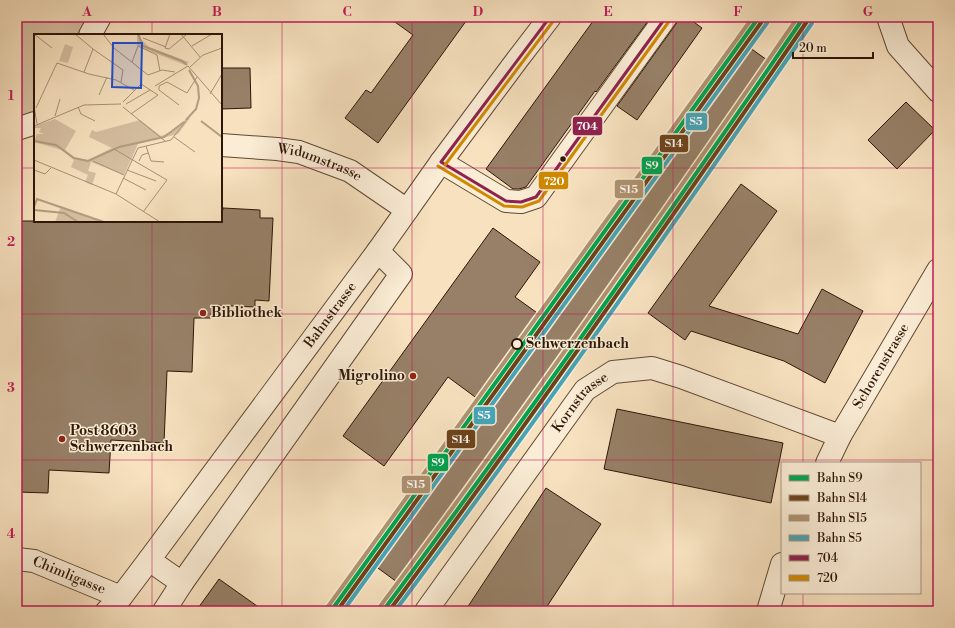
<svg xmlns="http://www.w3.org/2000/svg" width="955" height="628" font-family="'Libre Bodoni',serif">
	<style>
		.green { fill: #d5bea0; stroke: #826a54 }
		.building { fill: #978067; stroke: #2e1607 }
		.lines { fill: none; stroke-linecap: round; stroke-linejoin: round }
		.minor-casing { stroke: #604935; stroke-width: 24 }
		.minor { stroke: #faecd5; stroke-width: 22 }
		.bus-1-casing { stroke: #faecd5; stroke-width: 6 }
		.bus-2-casing { stroke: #faecd5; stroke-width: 6 }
		.bus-1 { stroke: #8e224d; stroke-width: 3 }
		.bus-2 { stroke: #cf8901; stroke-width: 3 }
		.rail-1-casing { stroke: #faecd5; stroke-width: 7 }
		.rail-2-casing { stroke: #faecd5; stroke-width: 7 }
		.rail-3-casing { stroke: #faecd5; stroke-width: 7 }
		.rail-4-casing { stroke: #faecd5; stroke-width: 7 }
		.rail-1 { stroke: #00a34f; stroke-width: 4 }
		.rail-2 { stroke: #6c421b; stroke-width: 4 }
		.rail-3 { stroke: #af9270; stroke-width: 4 }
		.rail-4 { stroke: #45a4b6; stroke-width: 4 }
		.grid { fill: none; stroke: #c2185b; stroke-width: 1; stroke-opacity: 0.55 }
		.bus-dot { fill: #2e1607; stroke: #faecd5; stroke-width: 1.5 }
		.poi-dot { fill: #8f2418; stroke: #faecd5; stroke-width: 1.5 }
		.stop-dot { fill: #faecd5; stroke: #2e1607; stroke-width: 2 }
		.labels { text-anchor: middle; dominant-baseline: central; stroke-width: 3; stroke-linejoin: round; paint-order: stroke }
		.street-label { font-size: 14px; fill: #2e1607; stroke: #faecd5 }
		.poi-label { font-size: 14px; font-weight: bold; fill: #2e1607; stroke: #faecd5; text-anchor: start }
		.stop-label { font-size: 14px; font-weight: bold; fill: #2e1607; stroke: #faecd5; text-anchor: start }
		.inset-river { fill: none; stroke: #b39c80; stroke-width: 2 }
		.inset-road { fill: none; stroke: #a79075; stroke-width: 1 }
		.view { fill: #1d4ed8; fill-opacity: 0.15; stroke: #1d4ed8; stroke-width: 2 }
		.inset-edge { fill: none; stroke: #2e1607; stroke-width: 2 }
		.line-badge { stroke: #faecd5; stroke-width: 1.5 }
		.badge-label { font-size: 11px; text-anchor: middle; font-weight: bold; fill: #fff }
		.neatline { fill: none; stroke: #c2185b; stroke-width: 1.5 }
		.grid-label { font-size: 13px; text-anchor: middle; font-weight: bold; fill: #c2185b }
	</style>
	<rect width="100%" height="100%" fill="#f7e1bf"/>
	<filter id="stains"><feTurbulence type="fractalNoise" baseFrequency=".005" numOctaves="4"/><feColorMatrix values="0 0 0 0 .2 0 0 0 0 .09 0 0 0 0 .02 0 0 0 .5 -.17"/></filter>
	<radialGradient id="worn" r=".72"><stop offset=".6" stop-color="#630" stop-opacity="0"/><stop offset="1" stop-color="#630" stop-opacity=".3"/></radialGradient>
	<path class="green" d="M17,17H100L90,35H35V123L17,129Z"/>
	<path class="building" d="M388,17H469L378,143L345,118L366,90L371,93L413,35Z
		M596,17H651L596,92L595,91L526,187L519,189H513L486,169Z
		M678,17H687L702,28L637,120L617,106L676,24Z
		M746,45L767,60L629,260L490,456L397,582L371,563L486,405L448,377L384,466L343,436L493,228L540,262L515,297L547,320Z
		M221,68H250L251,108L221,109Z
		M906,102L935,130L897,169L868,140Z
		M741,184L777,211L709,306L798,334L822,289L863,311L825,383L784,361L691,331L685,340L648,313Z
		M223,208L260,210V218H273L269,301L255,300V307L212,305L211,318H194L192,372L167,371L164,443L111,440L109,473L49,470L48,493L17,492V221H221Z
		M617,409L783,443L771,503L604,469Z
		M546,488L601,524L544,611H465Z
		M219,579L264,611H196Z"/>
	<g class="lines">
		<defs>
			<g id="minor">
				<path d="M888,17L898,46L938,91"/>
				<path d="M90,35L100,17"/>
				<path d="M17,129L35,123"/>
				<path id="s1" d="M221,145L277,149L299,152L350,171L407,210"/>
				<path d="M441,162L506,201L521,202L536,197L666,17"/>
				<path id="s2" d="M827,463L840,436L938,270"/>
				<path id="s3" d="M17,559L34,561L121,597"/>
				<path d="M149,560L182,583"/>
				<path id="s4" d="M107,611L121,597L149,560L378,251L441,162L517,60L550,17"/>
				<path d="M164,611L182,583L401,274L378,251"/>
				<path id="s5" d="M426,611L585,390L613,372L652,368L681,377L840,436"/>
				<path d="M768,611L782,564"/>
			</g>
		</defs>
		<use href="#minor" class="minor-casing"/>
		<use href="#minor" class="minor"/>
		<defs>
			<path id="bus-1" d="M441,162L506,201L521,202L536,197L666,17
				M441,162L550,17"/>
			<path id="bus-2" d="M445,165L554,20
				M438,166L504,206L522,207L539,201L670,20"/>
		</defs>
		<use href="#bus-1" class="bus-1-casing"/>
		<use href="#bus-2" class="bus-2-casing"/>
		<use href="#bus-1" class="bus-1"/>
		<use href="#bus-2" class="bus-2"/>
		<defs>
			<path id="rail-1" d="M331,611L759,17
				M383,611C528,416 667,217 804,17"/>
			<path id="rail-2" d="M337,611L763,20
				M389,611C533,417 671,219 808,20"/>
			<path id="rail-3" d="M327,608L753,17
				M379,608C523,414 661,216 798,17"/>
			<path id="rail-4" d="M343,611L767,23
				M395,611C539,418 676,221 812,23"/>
		</defs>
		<use href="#rail-1" class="rail-1-casing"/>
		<use href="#rail-2" class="rail-2-casing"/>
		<use href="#rail-3" class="rail-3-casing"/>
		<use href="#rail-4" class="rail-4-casing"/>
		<use href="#rail-1" class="rail-1"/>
		<use href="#rail-2" class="rail-2"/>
		<use href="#rail-3" class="rail-3"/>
		<use href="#rail-4" class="rail-4"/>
	</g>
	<path class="grid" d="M152,17V35M282,17V611M412,17V611M543,17V611M673,17V611M803,17V463M17,168H35M221,168H938M152,221V611M17,314H938M17,460H938M803,593V611"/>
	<circle class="bus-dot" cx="563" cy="159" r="3.5"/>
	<g class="poi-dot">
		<circle cx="203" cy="313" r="4"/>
		<circle cx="413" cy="376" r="4"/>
		<circle cx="62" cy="439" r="4"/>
	</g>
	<circle class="stop-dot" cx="517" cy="344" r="5"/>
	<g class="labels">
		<g class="street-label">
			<text stroke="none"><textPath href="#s1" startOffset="101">Widumstrasse</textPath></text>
			<text stroke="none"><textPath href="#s4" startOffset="371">Bahnstrasse</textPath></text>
			<text stroke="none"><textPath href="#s2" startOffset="111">Schorenstrasse</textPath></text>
			<text stroke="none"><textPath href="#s5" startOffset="260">Kornstrasse</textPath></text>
			<text stroke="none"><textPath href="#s3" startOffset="55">Chimligasse</textPath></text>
		</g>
		<g class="poi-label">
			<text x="211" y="313">Bibliothek</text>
			<text x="405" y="376" text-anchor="end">Migrolino</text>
			<text x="70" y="431">Post 8603<tspan x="70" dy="16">Schwerzenbach</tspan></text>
		</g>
		<g class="stop-label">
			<text x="526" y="344">Schwerzenbach</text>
		</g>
	</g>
	<g transform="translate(34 34)">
		<rect width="188" height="188" fill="#f7e1bf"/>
		<path d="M103,0H106L107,5L115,13L155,28L151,31L103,12ZM31,10L39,13L34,29L25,27ZM154,83L156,84L144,100L104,110L90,141L57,128L54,137L62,139L58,151L51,148L54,141L37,133L40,126L28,116L0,108L3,100H10L5,98L7,94H0V92L21,85L42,97L31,116L41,124L54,126L78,114L55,103L58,96L62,98L106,86L127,102L139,97ZM27,172L54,183L71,188H21Z" fill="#d5bea0"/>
		<path class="inset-river" d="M104,0L109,12L148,27L153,31M152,86L162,75L165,64L164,52L155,36M167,87L188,103M0,107L22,111L40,124L54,127L85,113L130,103L150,88M0,173L3,165L70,188M0,176L30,179L44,188"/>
		<path class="inset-road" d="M0,0L18,14M41,0L59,15L50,38M69,0L80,14L114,41L128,36L141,38M136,0L131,14L135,15L153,0M147,0L166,23M109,4L132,13M158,12L178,0M59,15L89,36L87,48M98,28L104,12L123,21L126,37M156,33L169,21L188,14M121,52L154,32L188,71M176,60L188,40M65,61L73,43M89,68L107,50L124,61L97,80M92,70L116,56M145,71L125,56V52L133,48L153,59L163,43M0,72L3,90M44,73L47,80L61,87M89,73L131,107M2,74L23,29L55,40L82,46L100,56M21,82L26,65M0,92L50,71L87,70M140,103L161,118M112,112L117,127L130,128M80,115L133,146L109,178M0,126L82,160L126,188M59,127L90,141M105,127L108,121L114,119M0,136L11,140L17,134M93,136L122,147M89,144L112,156M82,160L104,114L137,106L152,87"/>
		<path class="view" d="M79,9H108L107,54L78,53Z"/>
		<rect width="188" height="188" class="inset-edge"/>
	</g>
	<g class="line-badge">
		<rect x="685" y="112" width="23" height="19" rx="4" fill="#45a4b6"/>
		<rect x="572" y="116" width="31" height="20" rx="4" fill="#8e224d"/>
		<rect x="659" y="134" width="30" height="19" rx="4" fill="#6c421b"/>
		<rect x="641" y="156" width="22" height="19" rx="4" fill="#00a34f"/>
		<rect x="538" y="171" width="31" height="19" rx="4" fill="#cf8901"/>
		<rect x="614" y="179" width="30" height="20" rx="4" fill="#af9270"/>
		<rect x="473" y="406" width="23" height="19" rx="4" fill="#45a4b6"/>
		<rect x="446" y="429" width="30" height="20" rx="4" fill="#6c421b"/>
		<rect x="427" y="453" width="22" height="19" rx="4" fill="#00a34f"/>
		<rect x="401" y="475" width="30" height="19" rx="4" fill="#af9270"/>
	</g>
	<g class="badge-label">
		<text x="696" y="125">S5</text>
		<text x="587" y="130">704</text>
		<text x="674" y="147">S14</text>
		<text x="652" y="169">S9</text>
		<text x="554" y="185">720</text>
		<text x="629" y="193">S15</text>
		<text x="484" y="419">S5</text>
		<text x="461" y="443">S14</text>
		<text x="438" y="466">S9</text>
		<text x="416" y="488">S15</text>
	</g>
	<rect width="955" height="628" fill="none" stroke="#f7e1bf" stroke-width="44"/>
	<rect x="781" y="462" width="140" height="132" fill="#faecd5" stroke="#a89683"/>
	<rect x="789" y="475" width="20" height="6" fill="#00a34f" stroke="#a89683"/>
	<text x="817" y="482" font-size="12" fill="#2e1607">Bahn S9</text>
	<rect x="789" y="495" width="20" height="6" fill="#6c421b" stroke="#a89683"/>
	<text x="817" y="502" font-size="12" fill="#2e1607">Bahn S14</text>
	<rect x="789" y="515" width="20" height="6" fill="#af9270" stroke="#a89683"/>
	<text x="817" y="522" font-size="12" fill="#2e1607">Bahn S15</text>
	<rect x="789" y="535" width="20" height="6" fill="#45a4b6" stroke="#a89683"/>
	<text x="817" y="542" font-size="12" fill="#2e1607">Bahn S5</text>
	<rect x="789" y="555" width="20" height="6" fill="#8e224d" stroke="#a89683"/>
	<text x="817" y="562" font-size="12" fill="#2e1607">704</text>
	<rect x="789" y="575" width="20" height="6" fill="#cf8901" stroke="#a89683"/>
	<text x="817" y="582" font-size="12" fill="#2e1607">720</text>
	<path d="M793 52v6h80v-6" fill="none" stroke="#2e1607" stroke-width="2"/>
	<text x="799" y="52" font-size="12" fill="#2e1607" stroke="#faecd5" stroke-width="3" paint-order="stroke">20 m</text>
	<rect x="22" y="22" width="911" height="584" class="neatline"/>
	<g class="grid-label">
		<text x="87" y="16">A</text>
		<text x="217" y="16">B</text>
		<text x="347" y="16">C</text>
		<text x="478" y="16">D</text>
		<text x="608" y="16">E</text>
		<text x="738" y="16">F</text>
		<text x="868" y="16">G</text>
		<text x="11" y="100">1</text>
		<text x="11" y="246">2</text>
		<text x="11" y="392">3</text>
		<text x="11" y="538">4</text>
	</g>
	<rect width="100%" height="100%" filter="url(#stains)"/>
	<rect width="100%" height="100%" fill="url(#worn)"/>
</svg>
